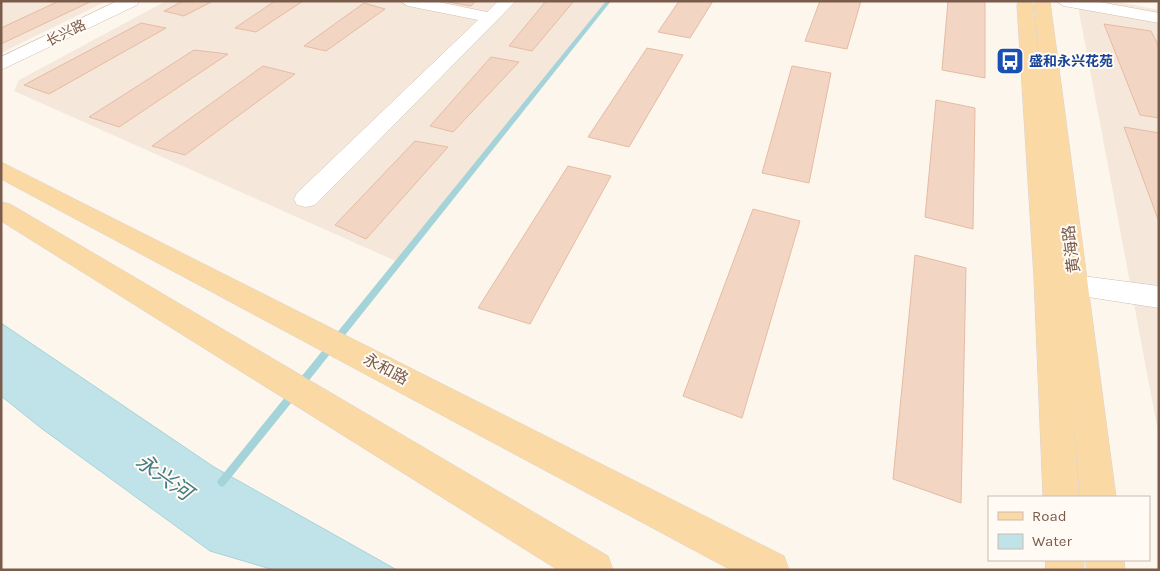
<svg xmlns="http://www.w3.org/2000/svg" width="1160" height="571" font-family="Karla,'Noto Sans SC',sans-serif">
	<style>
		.residential { fill: #f5e8da }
		.water { fill: #bfe3e8; stroke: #a5d3da }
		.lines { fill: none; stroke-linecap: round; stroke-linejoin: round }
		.stream { fill: #a5d3da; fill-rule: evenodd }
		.building { fill: #f3d5c3; stroke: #e6bba3 }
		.minor-casing { stroke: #d1beb0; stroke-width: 1 }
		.major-casing { stroke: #dad1cd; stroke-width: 1 }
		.minor { fill: #fff; fill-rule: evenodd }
		.major { fill: #fbd9a5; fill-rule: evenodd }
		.labels { text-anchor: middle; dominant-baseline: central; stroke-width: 4; stroke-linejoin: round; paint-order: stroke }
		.far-street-label { font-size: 14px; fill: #7a5c4d; stroke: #fffaf3 }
		.far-transit-label { font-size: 14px; font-weight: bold; fill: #164399; stroke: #fffaf3; text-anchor: start }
		.street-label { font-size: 16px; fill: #7a5c4d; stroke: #fffaf3 }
		.near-water-label { font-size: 21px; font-style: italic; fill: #437c86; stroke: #fffaf3 }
	</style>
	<rect width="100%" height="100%" fill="#fdf6ec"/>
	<path class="residential" d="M1,1H107L1,53Z
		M166,1H606L398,262L14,91L19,80Z
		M1077,1H1113L1159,10V437Z"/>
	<path class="water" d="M1,323L214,467L397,570H274L210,551L41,428L1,396Z"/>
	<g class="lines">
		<path class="stream" d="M606,1H611L303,388L300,389L297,388L296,385L297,382Z
			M293,390L296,391L297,394L296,397L225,485L222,487L219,485L217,482L219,479L290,391Z"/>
	</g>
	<path class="building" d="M59,1H92L1,44V28Z
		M183,1H213L184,16L164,11Z
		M275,1H303L256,32L235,28Z
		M476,1L471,6L448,2L449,1Z
		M546,1H574L532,51L509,46Z
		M679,1H713L690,38L658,32Z
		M820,1H861L847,49L805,41Z
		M948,1H985V78L942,70Z
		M364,3L385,9L326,51L304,46Z
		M141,23L166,28L49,94L24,85Z
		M1104,24L1151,31L1159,47V118L1140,115Z
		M647,48L683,55L629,147L588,137Z
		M194,50L228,54L119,127L89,117Z
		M491,57L519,62L453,132L430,126Z
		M263,66L295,74L185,155L152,146Z
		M792,66L831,73L809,183L762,173Z
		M936,100L975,108L973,229L925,217Z
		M1124,127L1159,133V222Z
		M415,141L448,147L366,239L335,225Z
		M568,166L611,176L530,324L478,308Z
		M753,209L800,221L742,418L683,396Z
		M915,255L966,268L961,503L893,479Z"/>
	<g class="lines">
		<defs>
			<path id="minor" d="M117,1H139L137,5L1,70V57Z
				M400,1H434L487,12L498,1H516L315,205L306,207L297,205L294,199L297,193L478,20L408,6Z
				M1056,1H1094L1159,13V23L1064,6Z
				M1052,269L1075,275L1159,286V308L1075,295L1042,286L1038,279L1042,272Z"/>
			<path id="major" d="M1019,1H1031L1033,5L1041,79L1034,1H1050L1116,497H1080L1072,406L1079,497H1043L1034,278L1017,5Z
				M1,162L784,556L789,570H731L1,179Z
				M1,202L10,204L608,556L613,570H558L1,221Z
				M1046,560H1084V570H1046Z
				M1086,560H1124L1125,570H1087Z"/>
		</defs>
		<use href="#minor" class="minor-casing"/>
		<use href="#major" class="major-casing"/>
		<use href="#minor" class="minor"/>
		<use href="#major" class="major"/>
	</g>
	<defs>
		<symbol id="bus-square" viewBox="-11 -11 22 22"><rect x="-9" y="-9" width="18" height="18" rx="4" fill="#1a4fb4" stroke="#fffaf3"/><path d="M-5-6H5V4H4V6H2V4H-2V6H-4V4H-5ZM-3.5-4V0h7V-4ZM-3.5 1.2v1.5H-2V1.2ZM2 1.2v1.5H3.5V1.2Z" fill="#fff"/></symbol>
	</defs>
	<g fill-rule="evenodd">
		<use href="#bus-square" x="994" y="45" width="32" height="32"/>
	</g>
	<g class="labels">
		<g class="far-street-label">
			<text transform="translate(66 33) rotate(-26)">长兴路</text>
		</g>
		<g class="far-transit-label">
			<text x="1029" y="61">盛和永兴花苑</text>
		</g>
		<g class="street-label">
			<text transform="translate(1071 249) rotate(-97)">黄海路</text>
			<text transform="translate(386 369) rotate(28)">永和路</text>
		</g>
		<g class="near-water-label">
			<text transform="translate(164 477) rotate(36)">永兴河</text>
		</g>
	</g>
	<rect width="1160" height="571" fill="none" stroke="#7a5c4d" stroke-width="5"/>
	<rect x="988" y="496" width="162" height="65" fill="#fffaf3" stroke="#cabbb1"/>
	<rect x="998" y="512" width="25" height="8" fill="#fbd9a5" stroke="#cabbb1"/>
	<text x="1032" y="521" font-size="15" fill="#7a5c4d">Road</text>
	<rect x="998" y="534" width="25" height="15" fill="#bfe3e8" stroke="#cabbb1"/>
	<text x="1032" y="546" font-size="15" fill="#7a5c4d">Water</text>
</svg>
